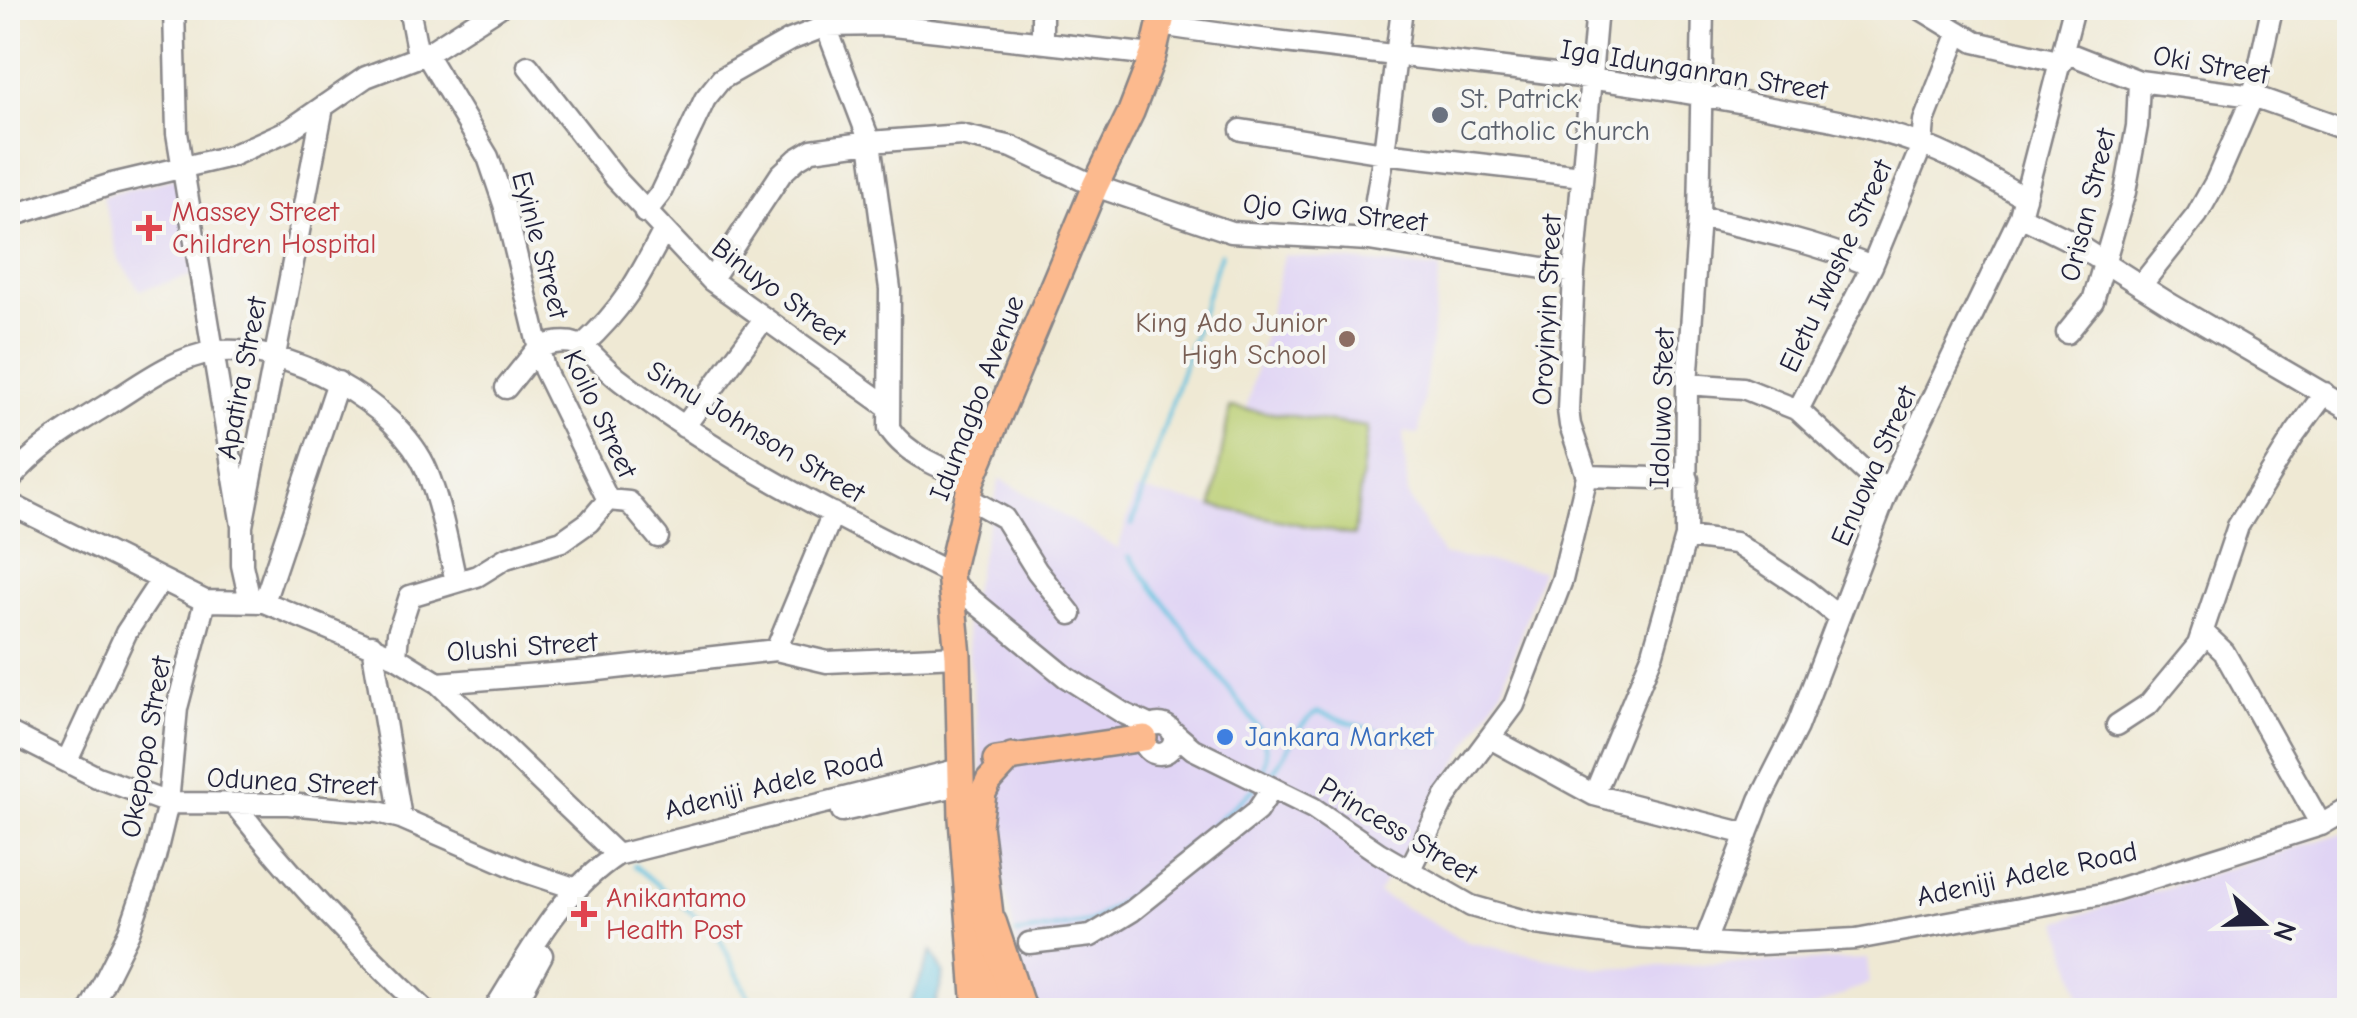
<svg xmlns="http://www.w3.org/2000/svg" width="2357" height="1018" font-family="'Comic Neue',sans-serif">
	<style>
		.built { fill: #e0d4f4 }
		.green { fill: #bace72; stroke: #6e7856; stroke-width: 2.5 }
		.water { fill: #61c1df; stroke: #42728d; stroke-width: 2.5 }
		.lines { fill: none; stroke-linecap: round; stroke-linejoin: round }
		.stream { stroke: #61c1df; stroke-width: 4 }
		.minor-casing { stroke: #888688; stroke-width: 25 }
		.major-casing { stroke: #888688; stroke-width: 30 }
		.highway-casing { stroke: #888688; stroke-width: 35 }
		.minor { stroke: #fff; stroke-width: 20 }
		.major { stroke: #fcba8e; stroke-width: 25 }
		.highway { stroke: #fcba8e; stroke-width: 30 }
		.worship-dot { fill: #6b7280; stroke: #f6f6f2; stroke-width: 4 }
		.health-dot { fill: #e0444e; stroke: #f6f6f2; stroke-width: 4 }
		.education-dot { fill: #8d6e63; stroke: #f6f6f2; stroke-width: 4 }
		.shop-dot { fill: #3f7fe0; stroke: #f6f6f2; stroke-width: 4 }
		.labels { text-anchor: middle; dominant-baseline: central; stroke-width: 8; stroke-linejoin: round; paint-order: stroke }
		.street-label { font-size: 28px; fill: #22223b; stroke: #f6f6f2 }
		.worship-label { font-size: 28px; fill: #5b616d; stroke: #f6f6f2; text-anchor: start }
		.health-label { font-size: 28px; fill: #be3a42; stroke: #f6f6f2; text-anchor: start }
		.education-label { font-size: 28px; fill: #785e54; stroke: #f6f6f2; text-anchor: end }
		.shop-label { font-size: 28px; fill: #366cbe; stroke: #f6f6f2; text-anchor: start }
	</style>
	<rect width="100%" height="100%" fill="#f6f6f2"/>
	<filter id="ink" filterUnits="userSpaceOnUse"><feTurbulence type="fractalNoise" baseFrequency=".01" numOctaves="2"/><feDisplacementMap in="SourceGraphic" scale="20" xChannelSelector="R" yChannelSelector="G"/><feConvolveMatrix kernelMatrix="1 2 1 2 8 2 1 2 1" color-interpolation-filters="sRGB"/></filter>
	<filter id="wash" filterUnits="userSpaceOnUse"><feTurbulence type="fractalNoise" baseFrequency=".0048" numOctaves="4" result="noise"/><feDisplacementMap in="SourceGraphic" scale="40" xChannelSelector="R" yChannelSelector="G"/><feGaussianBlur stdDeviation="2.25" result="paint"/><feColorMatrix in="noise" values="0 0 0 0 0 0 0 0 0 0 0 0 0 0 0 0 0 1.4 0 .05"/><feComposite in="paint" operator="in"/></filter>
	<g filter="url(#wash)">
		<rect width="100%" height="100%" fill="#efe9d4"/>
		<path class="built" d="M177,178L194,275L140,290L119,260L103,196Z
			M1284,255L1440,269L1419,434L1403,432L1408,496L1443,555L1542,570L1503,687L1378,893L1467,942L1599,968L1867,959L1870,983L1808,1010H1036L1024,981L984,788L965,622L1000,478L1118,549L1136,490L1354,535L1368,427L1246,410Z
			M2349,831V1010H2085L2059,921Z"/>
		<path class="green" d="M1230,407L1368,427L1354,536L1212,506Z"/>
		<path class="water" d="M932,951L944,973L934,1010H907Z"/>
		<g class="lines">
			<path class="stream" d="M1132,525L1221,253
				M1129,556L1260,730C1267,747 1268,758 1261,775
				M1268,778C1286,759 1295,723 1318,712L1406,741L1444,743
				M634,865L718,935L755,1010
				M1016,934L1090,922L1134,893L1255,788"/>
		</g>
	</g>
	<g filter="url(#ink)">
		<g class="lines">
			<defs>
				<path id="minor" d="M174,8L177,133L242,526
					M409,8L418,55
					M819,8L870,142L890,289L889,428C906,455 942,469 972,479
					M1042,8V43
					M1919,8L1975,42L2062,62
					M2348,8L2350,14
					M1161,25C1351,55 1544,66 1733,101C1795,113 1858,122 1917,143C1955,156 1991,179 2025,198
					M2065,52L2139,81L2253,96L2350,130
					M426,54L488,157L504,204L544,369L608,500L629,502L658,537
					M528,66L616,179L711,280L887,406
					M1241,130L1384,153L1582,176
					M645,213L660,194L705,99L721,79L790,40L826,26L884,25L1153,55
					M2020,216L2069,240L2170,304L2350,409
					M8,217L112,184L231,156L289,130L366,77L426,54L498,8
					M1699,217C1758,230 1816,243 1872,266
					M1369,240L1384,153L1402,8
					M711,280L781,174L797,159L812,150L870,142L961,135L1012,147L1095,186L1231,232L1369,240L1574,273
					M2142,284L2197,215L2216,181L2253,96L2272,8
					M2067,333L2093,301L2125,192L2137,126L2139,81
					M582,346C623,309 638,280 663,232
					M539,347C586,332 587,355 621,381C722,459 836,517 950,573
					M1687,384L1743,388L1798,410L1887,492
					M506,388L539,347
					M1798,410L1872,266L1922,145L1924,121L1959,32
					M684,427L764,319
					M1587,476L1688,479
					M8,482C34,449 74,425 110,403C141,384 174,358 212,352C283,341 399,403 427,471C441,506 448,545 456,582
					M968,498L1004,518L1037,571L1071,614
					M8,503L205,601L264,602L396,657L438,683L617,855
					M1686,537L1735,543L1807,591L1839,617
					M949,581L1066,677L1123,713L1151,726
					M250,601L242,565V526L323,107
					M264,602L338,382
					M2204,633L2224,652L2321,825
					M372,645L401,818
					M776,650L833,513
					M396,657L398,633L410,596L477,576L506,558L562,541L589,522L608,500
					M438,683L589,671L776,650L827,662L958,656
					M1144 739a15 15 0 1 1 30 0a15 15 0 1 1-30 0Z
					M2117,725L2149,704L2198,645L2238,526L2295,434L2325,393
					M1172,731L1193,749L1313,808L1379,853L1471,906L1536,924L1637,938L1740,945L1856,939L2102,894L2321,825L2350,808
					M8,732L97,777L168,803L288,804L378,812L401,818L526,872L574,888
					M1490,738L1594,795L1747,834
					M67,761L126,633L161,580
					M1594,795L1653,653L1686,537L1687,384L1699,217L1703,8
					M235,805C293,880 357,946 425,1010
					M842,811L961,785
					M1409,871L1446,796L1514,705L1562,580L1587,476L1570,425L1568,410L1574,273L1597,8
					M1705,942L1760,800L1797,727L1887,492L2020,216L2074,8
					M1029,943L1091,936L1132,911L1257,811L1271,790
					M90,1010L129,932L155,857L168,803L177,708L205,601
					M494,1010C530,953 559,893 617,855L960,769
					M512,1010L542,955"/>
				<path id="major" d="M996,760L1144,738
					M976,1010L962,818L958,656L950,573L972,479L1095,186L1131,112L1153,55L1164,8
					M993,1010L991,923L979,825L983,793L989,781L1012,756"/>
				<path id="highway" d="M991,923L1020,1010"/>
			</defs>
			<use href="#minor" class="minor-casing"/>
			<use href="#major" class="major-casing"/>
			<use href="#highway" class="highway-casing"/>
			<use href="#minor" class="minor"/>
			<use href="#major" class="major"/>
			<use href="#highway" class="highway"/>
		</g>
	</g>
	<circle class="worship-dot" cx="1440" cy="115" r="10"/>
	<g class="health-dot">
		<path d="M144 213h10v10h10v10h-10v10h-10v-10h-10v-10h10z"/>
		<path d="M579 899h10v10h10v10h-10v10h-10v-10h-10v-10h10z"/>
	</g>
	<circle class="education-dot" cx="1347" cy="339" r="10"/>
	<circle class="shop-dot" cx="1225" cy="737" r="10"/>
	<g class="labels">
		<g class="street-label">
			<text transform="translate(2211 65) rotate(10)">Oki Street</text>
			<text transform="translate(1694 70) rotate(9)">Iga Idunganran Street</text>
			<text transform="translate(2088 205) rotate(-76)">Orisan Street</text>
			<text transform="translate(1335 213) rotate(6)">Ojo Giwa Street</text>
			<text transform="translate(540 245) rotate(75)">Eyinle Street</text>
			<text transform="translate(1836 266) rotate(-65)">Eletu Iwashe Street</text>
			<text transform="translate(779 292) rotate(37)">Binuyo Street</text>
			<text transform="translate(1547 310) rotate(-87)">Oroyinyin Street</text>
			<text transform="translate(242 378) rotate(-79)">Apatira Street</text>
			<text transform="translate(977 398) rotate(-69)">Idumagbo Avenue</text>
			<text transform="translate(1662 408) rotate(-88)">Idoluwo Steet</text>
			<text transform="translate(600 414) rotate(65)">Koilo Street</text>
			<text transform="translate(756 432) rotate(31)">Simu Johnson Street</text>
			<text transform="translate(1874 466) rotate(-66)">Enuowa Street</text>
			<text transform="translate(522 647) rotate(-4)">Olushi Street</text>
			<text transform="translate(146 747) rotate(-80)">Okepopo Street</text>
			<text transform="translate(292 782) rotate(3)">Odunea Street</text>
			<text transform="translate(774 784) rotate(-14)">Adeniji Adele Road</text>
			<text transform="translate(1398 830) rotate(31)">Princess Street</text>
			<text transform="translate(2027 874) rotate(-12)">Adeniji Adele Road</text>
		</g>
		<g class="worship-label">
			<text x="1460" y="99">St. Patrick<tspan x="1460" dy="32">Catholic Church</tspan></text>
		</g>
		<g class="health-label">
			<text x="172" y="212">Massey Street<tspan x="172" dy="32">Children Hospital</tspan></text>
			<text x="606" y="898">Anikantamo<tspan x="606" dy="32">Health Post</tspan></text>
		</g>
		<g class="education-label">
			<text x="1327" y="323">King Ado Junior<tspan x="1327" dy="32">High School</tspan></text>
		</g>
		<g class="shop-label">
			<text x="1245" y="737">Jankara Market</text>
		</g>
	</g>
	<rect width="2357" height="1018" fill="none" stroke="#f6f6f2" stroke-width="40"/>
	<g transform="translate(2262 923) rotate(110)" stroke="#f6f6f2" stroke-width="8" paint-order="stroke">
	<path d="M0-8L18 38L0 25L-18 38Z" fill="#22223b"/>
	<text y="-15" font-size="28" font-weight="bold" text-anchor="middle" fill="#22223b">N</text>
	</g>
</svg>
